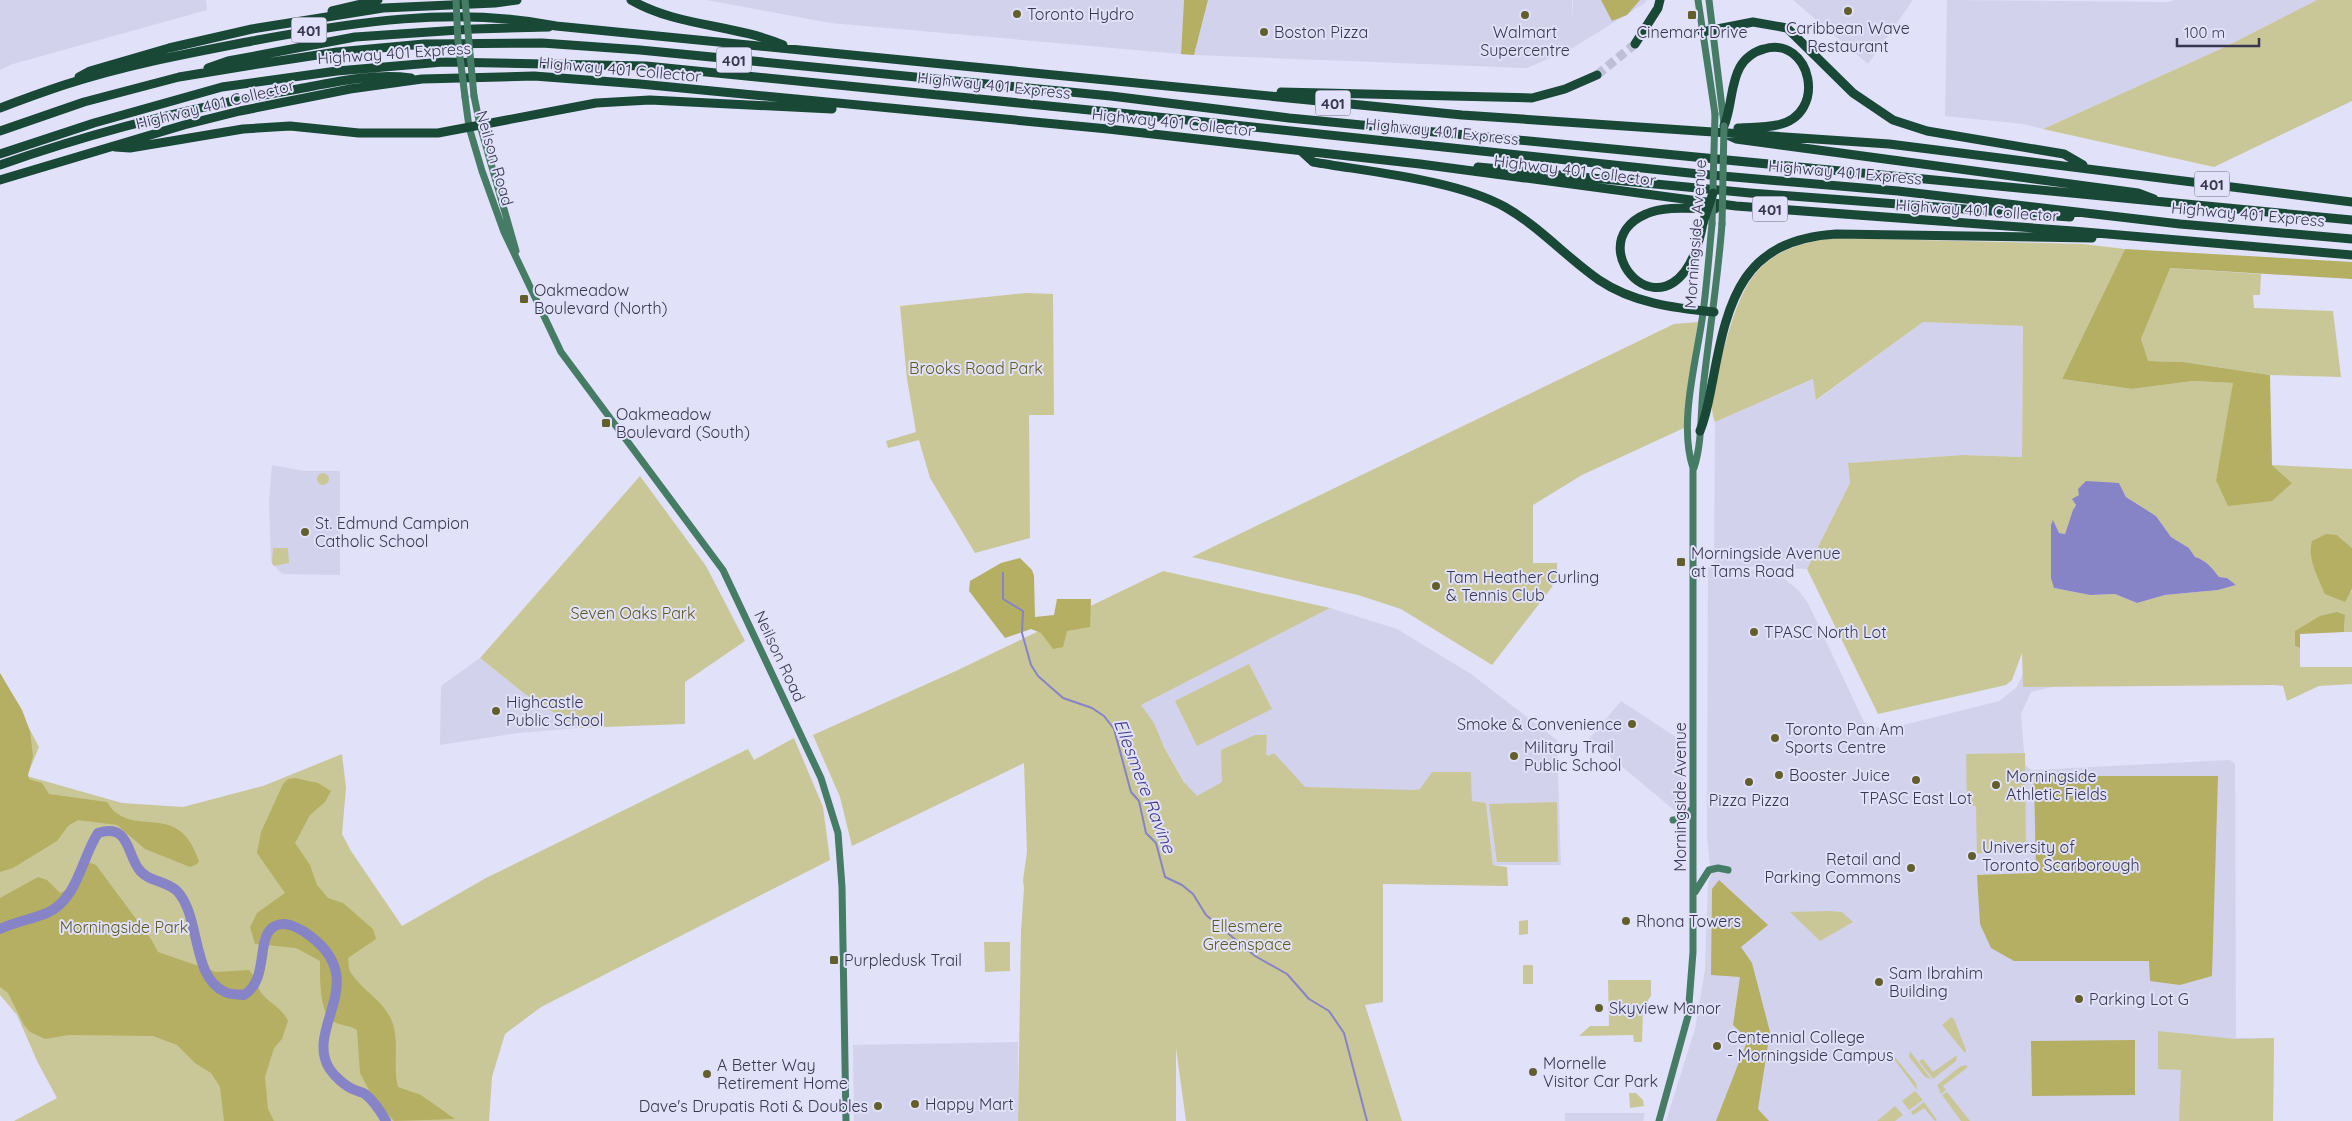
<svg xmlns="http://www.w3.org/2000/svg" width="2352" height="1121" font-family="Quicksand,sans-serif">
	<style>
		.built { fill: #d2d2ed }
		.green { fill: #c9c797; fill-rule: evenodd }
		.forest { fill: #b4af62 }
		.water { fill: #8683c6 }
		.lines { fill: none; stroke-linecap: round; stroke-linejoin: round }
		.stream { stroke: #8683c6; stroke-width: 2 }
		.river { stroke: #8683c6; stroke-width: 10 }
		.motorway-tunnel { stroke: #bfbfd8; stroke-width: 9; stroke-dasharray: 9 4.5; stroke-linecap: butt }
		.secondary { stroke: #467c66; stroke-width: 7 }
		.motorway { stroke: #194836; stroke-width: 9 }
		.secondary-bridge { stroke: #467c66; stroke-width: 7 }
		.motorway-bridge { stroke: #194836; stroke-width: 9 }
		.poi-dot { fill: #635f2c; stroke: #e1e1fa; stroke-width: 2 }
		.labels { text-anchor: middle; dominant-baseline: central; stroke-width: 4; stroke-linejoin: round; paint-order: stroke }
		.shield { fill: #e1e1fa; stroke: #6b6a82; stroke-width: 1 }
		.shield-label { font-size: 15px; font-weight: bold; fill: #38374f }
		.poi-label { font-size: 16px; fill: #38374f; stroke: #e1e1fa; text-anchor: start }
		.street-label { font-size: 16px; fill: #38374f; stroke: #e1e1fa }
		.park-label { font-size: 16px; fill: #5e5a21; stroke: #e1e1fa }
		.water-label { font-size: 18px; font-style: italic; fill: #44398a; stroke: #e1e1fa }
	</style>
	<rect width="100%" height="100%" fill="#e1e1fa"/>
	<path class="built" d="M0,0H206L207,10L13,64L0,70Z
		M707,0H1184L1181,54L830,23Z
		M1208,0H1572V23L1573,0H1647L1645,3L1571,49L1527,68L1194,55Z
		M1793,0H1913L1868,64Z
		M1947,0L2169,2L2175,0H2317L2225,47L2043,129L2023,124L1945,116Z
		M1923,322L2023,326L2022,457L1963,455L1848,463L1850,483L1807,569L1714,565L1715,422L1814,379L1817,400Z
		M272,465L304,471H340V575L282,574L271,562L269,501Z
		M1708,567L1770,571L1780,575L1799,591L1808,603L1864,722L1883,730L1999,701L2016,688L2055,612L2211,602L2298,632L2296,669L2065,684L2031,692L2021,714L2025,765L2032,770L2230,760L2235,764L2236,1038H2274L2273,1121H1666L1695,1029L1705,970L1708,883L1711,876L1707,837Z
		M1330,608L1397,629L1471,674L1557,740L1561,865H1493L1486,803L1472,802L1471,772L1419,791L1305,787L1194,798L1140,705Z
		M480,658L525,694L578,728L518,733L440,745L441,686Z
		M1621,701L1682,741L1678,764L1685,767L1680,815L1589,739Z
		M1018,1042V1121H854L853,1045Z
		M1565,1113H1645L1643,1121H1565Z"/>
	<path class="green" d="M2317,0H2352V101L2214,167L2043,129L2225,47Z
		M1835,238L2083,244L2125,249L2062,379L2132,389L2193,381L2234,383L2216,480L2292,483L2272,465L2352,469V548L2337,535L2351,593L2352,589V632H2344L2345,615L2295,632V646L2300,648V667H2352V684L2319,686L2287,701L2283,686L2275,685L2023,687L2022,653L2012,680L2006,685L1878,714L1807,569L1850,483L1848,463L1963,455L2022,457L2023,326L1923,322L1816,400L1813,379L1715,422C1707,401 1716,380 1721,359C1741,287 1752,247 1835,238ZM2108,483H2119L2126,497L2156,516L2171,537L2189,548L2195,557C2206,560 2212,568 2219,577L2227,578L2236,585L2218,590L2165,595L2137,603L2115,594L2090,595L2054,588L2053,521L2059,533L2065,534L2080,492Z
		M2169,268L2261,274L2260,295H2253L2254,308L2333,311L2341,377L2270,375L2183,362L2147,361L2141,339Z
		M1026,293L1053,294L1054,415H1029L1030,538L975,553L930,478L919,440L888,448L886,441L916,432L907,379L900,306Z
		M1698,322L1684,428L1582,475L1533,505V563H1557V574L1552,587L1492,665L1401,609L1358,595L1192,557L1674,324Z
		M317 479a6 6 0 1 1 12 0a6 6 0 1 1-12 0Z
		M640,476L706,566L745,641L685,682V724L578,728L525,694L480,658Z
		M273,548H288L289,563L274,566L272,563Z
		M1163,571L1330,608L1141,705L1154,723L1164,747L1184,782L1197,796L1222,782L1221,750L1255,735H1267L1266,754L1268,756L1274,753L1305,787L1414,790L1420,789L1432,772H1471L1472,801L1486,803L1493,865L1507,867L1508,886L1383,884V1002L1365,1005L1402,1121H1186L1176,1048V1121H1018L1021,931L1024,888L1023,880L1027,852L1024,763L852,846L840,797L813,735L958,670Z
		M1249,664L1272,709L1197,746L1175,701Z
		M0,674L39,747L27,776L122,803L183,807L263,786L342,754L346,788L342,834L351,851L402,926L486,878L748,749L754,760L794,738L823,807L830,860L541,1007L505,1034L492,1077L489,1121H14L57,1098L38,1063L17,1015L0,995Z
		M2025,753L2026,853H1977L1976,806H1967L1966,754Z
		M1557,802L1558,862H1497L1489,804Z
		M1829,911L1842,912L1853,922L1820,941L1790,912Z
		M1528,920V934L1519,935V921Z
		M984,942H1010V971L985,972Z
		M1523,965H1533V984H1523Z
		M1608,980H1651V996L1648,1000V1010L1643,1011L1642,1042H1634L1633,1035L1579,1036L1590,1026H1609Z
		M1951,1017L1954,1019L1966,1050L1965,1053L1942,1025Z
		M2158,1031L2236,1039L2274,1038L2273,1121H2179L2181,1070L2158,1069Z
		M1889,1050L1916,1083L1917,1090L1888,1051Z
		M1910,1051L1931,1079L1925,1077L1909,1057Z
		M1957,1055L1956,1061L1933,1079L1919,1061L1923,1059L1933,1072Z
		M1966,1065L1968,1067L1943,1086L1946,1090L1941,1094L1937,1085L1961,1066Z
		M1915,1091L1923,1100L1909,1110L1902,1101Z
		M1947,1092L1970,1121H1961L1942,1095Z
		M1629,1093H1636L1643,1100L1644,1106L1630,1108Z
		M1924,1102L1937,1120L1935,1121L1924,1108L1913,1115L1911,1112Z
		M1895,1106L1903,1115L1895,1121H1877Z"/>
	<path class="forest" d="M1184,0H1208L1194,55L1181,54Z
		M1601,0H1640L1627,15L1612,21Z
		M2125,249L2352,262V279L2170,268L2141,339L2148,361L2183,362L2270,375L2272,465L2292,483L2272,501L2228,506L2216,480L2233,383L2193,381L2132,389L2062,379Z
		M2326,534L2337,535L2352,548V589L2345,602L2325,594C2318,577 2307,559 2312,541Z
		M1020,558L1032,570L1034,576L1035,617L1054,615L1057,599H1091L1090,627L1067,631L1063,647L1053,649L1041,633L1031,629L1005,638L969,591L970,581L1001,563Z
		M2337,612L2345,615L2344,632L2300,634V648L2295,646V631L2320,616Z
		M0,673L22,710L30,731L33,756L28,775L29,779L42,783L49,794L107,802C124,832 158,814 180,831C190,838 195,851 199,861L197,864L190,867L145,849L117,825L78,820L68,826L57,841L13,868L0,872Z
		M2034,776H2218L2212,976L2180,985L2150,981L2149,961H2014L1991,948L1980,924L1977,875L2036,873Z
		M295,778L318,783L331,791L325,802L310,815L295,843L310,865L317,885L328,898L343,903L373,929L376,939L348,958C349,963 348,969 351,973C362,990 381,999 390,1017C401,1038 392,1065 398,1087L421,1095L455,1119L394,1121L372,1096L360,1073L357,1030C350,1025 342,1026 334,1022C319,1015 320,976 320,961L296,948L255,944L250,927L257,913L285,893L257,853L261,832L283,784L288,779Z
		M81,860L96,865L151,939L158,952L216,972L249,970C257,978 256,987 263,995C271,1004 283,1009 288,1021L282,1039L274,1048L265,1077L268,1109L274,1121H224L220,1087L211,1073L195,1063L177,1045L153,1036L69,1035L45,1039L30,1032L24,1025L8,993L0,987V898L38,877L47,880L60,893L74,886Z
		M1719,880L1768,925L1741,947L1752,963L1770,1032L1758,1109L1769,1121H1716L1748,1039L1733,1025L1740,977L1711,975L1712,889Z
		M2135,1040V1095L2032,1096L2031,1041Z"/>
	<path class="water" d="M2086,481L2119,483L2126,497L2156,516L2171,537L2189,548L2195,557C2206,560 2212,568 2219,577L2227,578L2236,585L2218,590L2165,595L2137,603L2115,594L2090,595L2054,588L2051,578V525L2053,520L2059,533L2065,534L2073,510L2076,505L2072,499L2079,495L2078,489Z"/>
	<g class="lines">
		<path class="stream" d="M1003,573V599L1023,611L1022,633L1031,665L1038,676L1063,698L1092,708L1104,716L1114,729L1131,792L1139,801L1146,833L1156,843L1165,877L1182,885L1193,894L1206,915L1255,956L1287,974L1309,999L1329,1011L1344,1033L1367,1121"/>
		<path class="river" d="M0,929C15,922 32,919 47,913C78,899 81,859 98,833C128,823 127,852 138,868C147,882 166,880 177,891C201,916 191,977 225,992C231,995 239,994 244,995C270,979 255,936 275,926C284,921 294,926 303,931C376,978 304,1026 329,1068C334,1076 346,1087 355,1090C359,1092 362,1092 365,1094C374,1101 381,1112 386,1121"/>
		<path class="motorway-tunnel" d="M1597,75L1635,44"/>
		<path class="secondary" d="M1698,0L1715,114
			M1709,0L1724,124
			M474,96L480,125L516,251
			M465,97L469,127L482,171L504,232L561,352L723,570L821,778L838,833L842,887L846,1121
			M1694,468C1703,440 1700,409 1704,380C1710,328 1718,277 1722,224
			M1673,820L1682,819L1693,808
			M1695,892L1709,870L1718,868L1728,870
			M1659,1121L1688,1016L1693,952V468C1678,423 1697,359 1703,313C1707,283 1709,254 1712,224"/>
		<path class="motorway" d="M631,0C678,27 734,24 783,45
			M332,11L378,0
			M1702,32L1753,22L1787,28L1853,93L1893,120L1927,131L2064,154L2083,165
			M1635,44L1658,8L1660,0
			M208,68L228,61L355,37L474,29L549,27
			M79,77L90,71L169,48L252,29L383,8L495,3L517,0
			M1281,92L1532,98L1565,89L1597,75
			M0,108C21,100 43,92 64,85C125,65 190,53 252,41C353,22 455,6 556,26L1462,115L1889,144L2352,202
			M1724,126C1732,107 1730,85 1740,67C1745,58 1755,51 1764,49C1811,35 1829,115 1777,125C1764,128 1751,127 1738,128
			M0,131L84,102L179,77L246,66L337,52L424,44L542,43L640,50L1111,96L1289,118L2352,220
			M1725,134L1736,139L2138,193L2154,199
			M115,147L130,148L243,129L290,126L359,133H438L596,103L650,100L832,109
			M1301,151L1313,162C1370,172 1457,180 1505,207C1540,227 1566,257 1599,280C1633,303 1674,308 1714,312
			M0,154L94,123L222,87L337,71L443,62L646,66L1110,112L1699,174L1898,191L2180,224L2352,239
			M0,165C97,131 197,106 298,89C335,82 374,73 411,78
			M1478,167L1750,193L2070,217
			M0,180L184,125L240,111L350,89L422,79L534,76L640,84L1108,129L1420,164L1736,206L2073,231L2352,255
			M1703,223C1678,357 1572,246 1646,214C1665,205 1694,209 1715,209
			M1700,431C1707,414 1709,398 1713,379C1728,298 1743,240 1836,234L2092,238"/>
		<path class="secondary-bridge" d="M456,0L458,41L465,97
			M465,0L474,96
			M1712,224L1715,114
			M1722,224L1724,126"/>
		<path class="motorway-bridge" d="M1703,223L1713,193"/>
	</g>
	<g class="poi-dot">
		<circle cx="1848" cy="11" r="5"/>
		<circle cx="1017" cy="14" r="5"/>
		<circle cx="1525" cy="15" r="5"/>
		<rect x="1687" y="10" width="10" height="10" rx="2.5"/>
		<circle cx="1264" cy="32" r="5"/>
		<rect x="519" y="294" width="10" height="10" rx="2.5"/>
		<rect x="601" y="418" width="10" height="10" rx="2.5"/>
		<circle cx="305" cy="532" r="5"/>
		<rect x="1676" y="557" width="10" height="10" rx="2.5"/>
		<circle cx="1436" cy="586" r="5"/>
		<circle cx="1754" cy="632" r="5"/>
		<circle cx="496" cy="711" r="5"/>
		<circle cx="1632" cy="724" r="5"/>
		<circle cx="1775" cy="738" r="5"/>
		<circle cx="1514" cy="756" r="5"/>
		<circle cx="1779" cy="775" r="5"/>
		<circle cx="1916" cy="780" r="5"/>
		<circle cx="1749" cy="782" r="5"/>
		<circle cx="1996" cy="785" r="5"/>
		<circle cx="1972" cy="856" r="5"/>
		<circle cx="1911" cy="868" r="5"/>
		<circle cx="1626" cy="921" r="5"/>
		<rect x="829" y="955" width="10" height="10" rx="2.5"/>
		<circle cx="1879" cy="982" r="5"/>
		<circle cx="2079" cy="999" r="5"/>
		<circle cx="1599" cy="1008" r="5"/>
		<circle cx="1717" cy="1046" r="5"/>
		<circle cx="1533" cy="1072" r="5"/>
		<circle cx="707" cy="1074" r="5"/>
		<circle cx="915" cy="1104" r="5"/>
		<circle cx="878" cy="1106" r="5"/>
	</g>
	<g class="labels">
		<g class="shield">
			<rect x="291.5" y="17.5" width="35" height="25" rx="4"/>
			<rect x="716.5" y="47.5" width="35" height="25" rx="4"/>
			<rect x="1315.5" y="90.5" width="35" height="25" rx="4"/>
			<rect x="2194.5" y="171.5" width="35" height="25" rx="4"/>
			<rect x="1752.5" y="196.5" width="35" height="25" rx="4"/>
		</g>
		<g class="shield-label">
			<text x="309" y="30">401</text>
			<text x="734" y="60">401</text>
			<text x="1333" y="103">401</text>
			<text x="2212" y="184">401</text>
			<text x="1770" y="209">401</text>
		</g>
		<g class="poi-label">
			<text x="1027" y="14">Toronto Hydro</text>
			<text x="1848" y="28" text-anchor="middle">Caribbean Wave<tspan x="1848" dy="18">Restaurant</tspan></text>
			<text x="1274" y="32">Boston Pizza</text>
			<text x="1525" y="32" text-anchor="middle">Walmart<tspan x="1525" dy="18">Supercentre</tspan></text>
			<text x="1692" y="32" text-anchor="middle">Cinemart Drive</text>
			<text x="534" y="290">Oakmeadow<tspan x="534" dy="18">Boulevard (North)</tspan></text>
			<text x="616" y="414">Oakmeadow<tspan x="616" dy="18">Boulevard (South)</tspan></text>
			<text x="315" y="523">St. Edmund Campion<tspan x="315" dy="18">Catholic School</tspan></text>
			<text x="1691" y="553">Morningside Avenue<tspan x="1691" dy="18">at Tams Road</tspan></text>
			<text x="1446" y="577">Tam Heather Curling<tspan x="1446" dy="18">&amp; Tennis Club</tspan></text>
			<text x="1764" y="632">TPASC North Lot</text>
			<text x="506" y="702">Highcastle<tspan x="506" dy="18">Public School</tspan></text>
			<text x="1622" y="724" text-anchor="end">Smoke &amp; Convenience</text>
			<text x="1785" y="729">Toronto Pan Am<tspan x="1785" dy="18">Sports Centre</tspan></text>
			<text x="1524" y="747">Military Trail<tspan x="1524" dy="18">Public School</tspan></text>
			<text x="1789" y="775">Booster Juice</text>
			<text x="2006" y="776">Morningside<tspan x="2006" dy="18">Athletic Fields</tspan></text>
			<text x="1916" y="798" text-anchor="middle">TPASC East Lot</text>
			<text x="1749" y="800" text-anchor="middle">Pizza Pizza</text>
			<text x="1982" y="847">University of<tspan x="1982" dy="18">Toronto Scarborough</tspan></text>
			<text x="1901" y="859" text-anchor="end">Retail and<tspan x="1901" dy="18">Parking Commons</tspan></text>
			<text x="1636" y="921">Rhona Towers</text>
			<text x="844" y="960">Purpledusk Trail</text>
			<text x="1889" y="973">Sam Ibrahim<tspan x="1889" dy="18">Building</tspan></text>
			<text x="2089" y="999">Parking Lot G</text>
			<text x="1609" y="1008">Skyview Manor</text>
			<text x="1727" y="1037">Centennial College<tspan x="1727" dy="18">- Morningside Campus</tspan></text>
			<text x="1543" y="1063">Mornelle<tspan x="1543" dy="18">Visitor Car Park</tspan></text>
			<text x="717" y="1065">A Better Way<tspan x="717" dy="18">Retirement Home</tspan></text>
			<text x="925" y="1104">Happy Mart</text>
			<text x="868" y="1106" text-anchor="end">Dave's Drupatis Roti &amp; Doubles</text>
		</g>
		<g class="street-label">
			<text transform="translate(394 53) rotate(-4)">Highway 401 Express</text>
			<text transform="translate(620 69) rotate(5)">Highway 401 Collector</text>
			<text transform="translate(994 85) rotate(6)">Highway 401 Express</text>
			<text transform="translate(215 104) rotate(-14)">Highway 401 Collector</text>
			<text transform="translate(1173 122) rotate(6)">Highway 401 Collector</text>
			<text transform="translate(1442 131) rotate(6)">Highway 401 Express</text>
			<text transform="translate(495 158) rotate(74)">Neilson Road</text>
			<text transform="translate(1575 170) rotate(7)">Highway 401 Collector</text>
			<text transform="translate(1845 172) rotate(5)">Highway 401 Express</text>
			<text transform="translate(1977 210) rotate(4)">Highway 401 Collector</text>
			<text transform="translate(2248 214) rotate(5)">Highway 401 Express</text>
			<text transform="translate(1695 234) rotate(-86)">Morningside Avenue</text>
			<text transform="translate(780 656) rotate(65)">Neilson Road</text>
			<text transform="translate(1680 797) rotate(-90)">Morningside Avenue</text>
		</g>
		<g class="park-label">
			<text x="976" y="368">Brooks Road Park</text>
			<text x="633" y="613">Seven Oaks Park</text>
			<text x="1247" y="926">Ellesmere<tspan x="1247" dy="18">Greenspace</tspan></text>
			<text x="124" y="927">Morningside Park</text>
		</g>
		<g class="water-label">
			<text transform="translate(1145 786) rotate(69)">Ellesmere Ravine</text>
		</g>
	</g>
	<path d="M2177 38v8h82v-8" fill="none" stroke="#38374f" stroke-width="2.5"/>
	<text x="2184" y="38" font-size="15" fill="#38374f" stroke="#e1e1fa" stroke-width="4" paint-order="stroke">100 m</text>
</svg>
